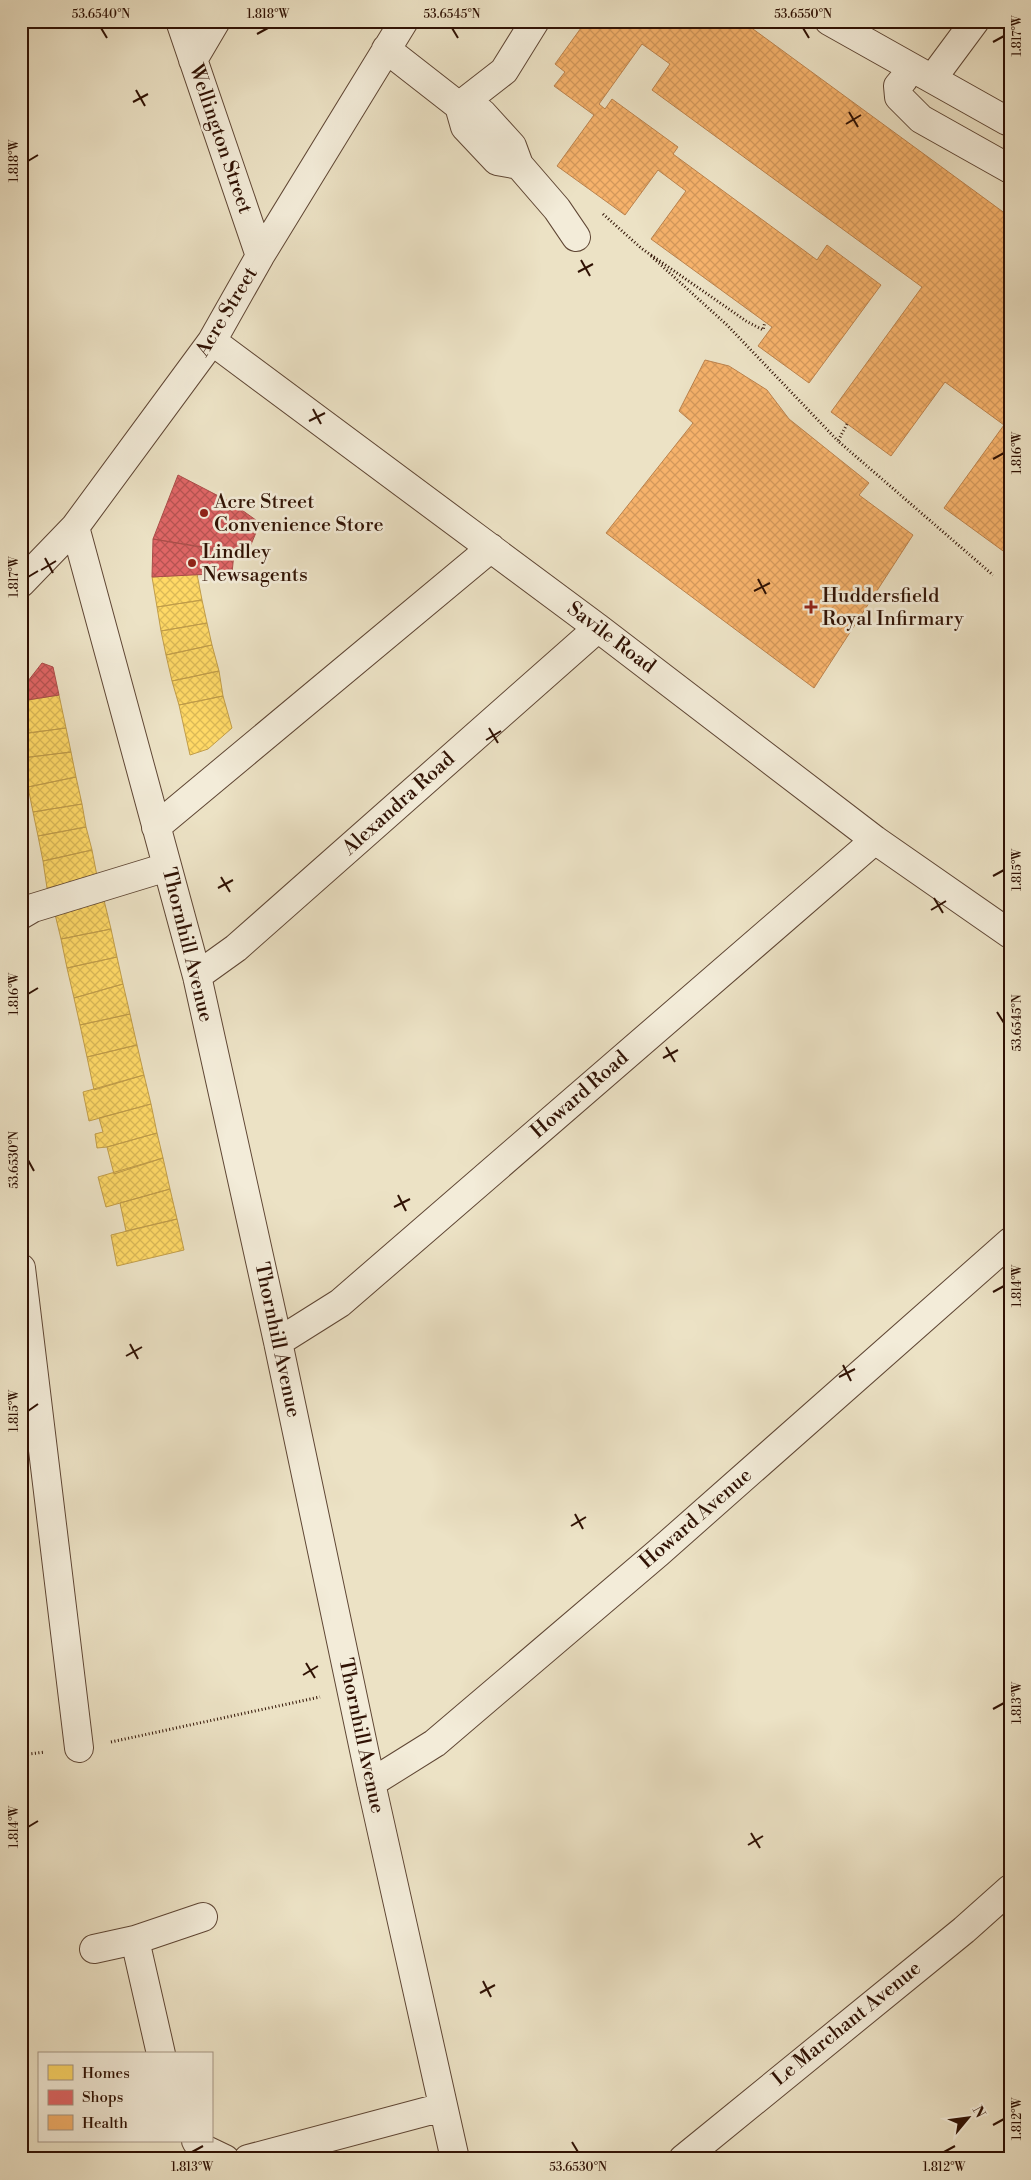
<svg xmlns="http://www.w3.org/2000/svg" width="1031" height="2180" font-family="'Libre Bodoni',serif">
	<style>
		.homes { fill: url(#homes-cross-hatch); stroke: #c19d49 }
		.shops { fill: url(#shops-cross-hatch); stroke: #ab4d49 }
		.health { fill: url(#health-cross-hatch); stroke: #bb824c }
		.lines { fill: none; stroke-linecap: round; stroke-linejoin: round }
		.minor-casing { stroke: #5f4634; stroke-width: 30 }
		.path { stroke: #301204; stroke-width: 3; stroke-dasharray: 1 2.5; stroke-linecap: butt }
		.minor { stroke: #f3ecd9; stroke-width: 28 }
		.ticks { fill: none; stroke: #301204; stroke-width: 2 }
		.poi-dot { fill: #8f2418; stroke: #f3ecd9; stroke-width: 2 }
		.labels { text-anchor: middle; dominant-baseline: central; stroke-width: 5; stroke-linejoin: round; paint-order: stroke }
		.street-label { font-size: 20px; fill: #301204; stroke: #f3ecd9 }
		.poi-label { font-size: 20px; fill: #301204; stroke: #f3ecd9; text-anchor: start }
		.neatline { fill: none; stroke: #301204; stroke-width: 2 }
		.ticks-label { font-size: 12px; text-anchor: middle; fill: #301204 }
	</style>
	<defs>
		<pattern id="homes-cross-hatch" width="8" height="8" patternUnits="userSpaceOnUse" patternTransform="scale(1.25)"><rect width="8" height="8" fill="#ffd966"/><path d="M0 0l8 8M0 8l8-8" fill="none" stroke="#dbb957"/></pattern>
		<pattern id="shops-cross-hatch" width="8" height="8" patternUnits="userSpaceOnUse" patternTransform="scale(1.25)"><rect width="8" height="8" fill="#e06666"/><path d="M0 0l8 8M0 8l8-8" fill="none" stroke="#b65352"/></pattern>
		<pattern id="health-cross-hatch" width="8" height="8" patternUnits="userSpaceOnUse" patternTransform="scale(1.25)"><rect width="8" height="8" fill="#f6b26b"/><path d="M0 0l8 8M0 8l8-8" fill="none" stroke="#d3985b"/></pattern>
	</defs>
	<rect width="100%" height="100%" fill="#ece2c5"/>
	<filter id="stains"><feTurbulence type="fractalNoise" baseFrequency=".004" numOctaves="4"/><feColorMatrix values="0 0 0 0 .2 0 0 0 0 .09 0 0 0 0 .02 0 0 0 .5 -.17"/></filter>
	<radialGradient id="worn" r=".72"><stop offset=".6" stop-color="#630" stop-opacity="0"/><stop offset="1" stop-color="#630" stop-opacity=".3"/></radialGradient>
	<path class="homes" d="M197,574L202,600L157,607L152,577Z
		M202,600L207,623L161,631L157,607Z
		M207,623L212,645L166,655L161,631Z
		M212,645L219,671L172,681L166,655Z
		M219,671L223,696L179,705L172,681Z
		M59,695L66,728L21,734V701Z
		M223,696L232,728L208,749L190,755L179,705Z
		M66,728L71,752L22,758L21,734Z
		M71,752L76,777L28,787L22,758Z
		M76,777L82,804L33,812L28,787Z
		M82,804L86,827L38,836L33,812Z
		M86,827L92,850L43,861L38,836Z
		M92,850L97,876L47,888L43,861Z
		M103,896L111,929L61,939L54,910Z
		M111,929L117,957L67,968L61,939Z
		M117,957L123,984L74,998L67,968Z
		M123,984L130,1014L80,1025L74,998Z
		M130,1014L137,1045L87,1057L80,1025Z
		M137,1045L144,1075L94,1090L87,1057Z
		M144,1075L151,1104L89,1121L83,1092Z
		M151,1104L157,1133L107,1147L97,1148L95,1134L103,1132L99,1118Z
		M157,1133L163,1158L114,1174L107,1147Z
		M163,1158L170,1189L106,1207L98,1177Z
		M170,1189L177,1219L126,1231L120,1203Z
		M177,1219L184,1250L117,1266L111,1235Z"/>
	<path class="shops" d="M178,475L232,503L260,523L247,554L153,539Z
		M153,539L234,553L232,573L152,577Z
		M42,663L53,667L59,695L21,701V690Z"/>
	<path class="health" d="M586,21H694L699,25L701,21H742L1010,217V556L944,508L1004,425L945,382L891,456L831,412L922,287L652,90L670,64L642,44L599,104L605,109L612,99L678,147L673,154L817,260L827,245L881,285L809,383L758,346L772,327L651,239L686,191L658,170L625,215L557,166L594,115L554,86L565,72L555,64Z
		M705,360L729,366L767,390L789,419L869,483L859,495L913,535L814,688L606,533L693,423L679,411Z"/>
	<g class="lines">
		<defs>
			<path id="minor" d="M180,21L260,256
				M829,21L1007,121L1010,116
				M386,49L459,106L482,113L512,146L519,165L557,209L576,237
				M193,60L216,21
				M932,79L975,21
				M903,80L898,86L899,97L921,119L1010,169
				M459,106L504,71L535,21
				M459,106L465,127L497,161L519,165
				M212,341L598,628L875,840L1010,934
				M75,527L197,976L278,1342L371,1783L455,2159
				M21,583L75,527L212,341L260,256L404,21
				M156,827L491,548
				M21,915L33,908L167,867
				M197,976L236,948L598,628
				M21,1268L79,1748
				M278,1342L340,1303L875,840
				M371,1783L435,1743L658,1553L1010,1242
				M135,1940L161,2054
				M94,1949L135,1940L203,1917
				M196,2141L200,2147L225,2159
				M248,2159L443,2107
				M683,2159L964,1930L1010,1889"/>
		</defs>
		<use href="#minor" class="minor-casing"/>
		<path class="path" d="M603,214L641,248L746,321L763,330L765,322
			M651,256L727,325L838,441
			M847,424L838,441L993,575
			M111,1742L320,1697
			M21,1755L45,1752"/>
		<use href="#minor" class="minor"/>
	</g>
	<path class="ticks" d="M101,28L107,38M452,28L458,38M803,28L809,38M257,34L268,28M993,42L1004,36M136,90L145,106M133,102L148,94M849,112L858,127M846,124L861,115M28,161L38,155M581,260L590,276M578,272L593,264M313,409L321,424M309,421L325,413M993,459L1004,453M45,558L53,573M41,570L56,561M28,577L38,571M758,579L766,594M754,591L770,583M489,728L498,743M486,740L501,731M993,876L1004,870M221,877L230,892M218,888L233,880M934,898L943,913M931,910L946,901M28,994L38,988M997,1012L1004,1023M666,1047L675,1062M663,1058L678,1050M28,1160L34,1171M398,1195L406,1211M394,1207L410,1199M993,1292L1004,1286M130,1344L138,1359M126,1356L142,1347M843,1365L851,1381M839,1377L855,1369M28,1411L38,1404M575,1514L583,1529M571,1526L586,1517M306,1663L315,1678M303,1675L318,1666M993,1709L1004,1703M28,1827L38,1821M751,1833L760,1848M748,1845L763,1836M483,1981L491,1997M480,1993L495,1985M993,2125L1004,2119M572,2142L578,2152M192,2152L203,2146M944,2152L955,2146"/>
	<g class="poi-dot">
		<circle cx="204" cy="513" r="5"/>
		<circle cx="192" cy="563" r="5"/>
		<path d="M808.5 599.5h5v5h5v5h-5v5h-5v-5h-5v-5h5z"/>
	</g>
	<g class="labels">
		<g class="street-label">
			<text transform="translate(220 139) rotate(71)">Wellington Street</text>
			<text transform="translate(227 312) rotate(-59)">Acre Street</text>
			<text transform="translate(611 638) rotate(37)">Savile Road</text>
			<text transform="translate(399 804) rotate(-42)">Alexandra Road</text>
			<text transform="translate(187 945) rotate(76)">Thornhill Avenue</text>
			<text transform="translate(580 1095) rotate(-41)">Howard Road</text>
			<text transform="translate(277 1340) rotate(78)">Thornhill Avenue</text>
			<text transform="translate(696 1519) rotate(-41)">Howard Avenue</text>
			<text transform="translate(361 1736) rotate(78)">Thornhill Avenue</text>
			<text transform="translate(847 2024) rotate(-39)">Le Marchant Avenue</text>
		</g>
		<g class="poi-label">
			<text x="214" y="502">Acre Street<tspan x="214" dy="23">Convenience Store</tspan></text>
			<text x="202" y="552">Lindley<tspan x="202" dy="23">Newsagents</tspan></text>
			<text x="822" y="596">Huddersfield<tspan x="822" dy="23">Royal Infirmary</tspan></text>
		</g>
	</g>
	<rect width="1031" height="2180" fill="none" stroke="#ece2c5" stroke-width="55"/>
	<rect x="38" y="2052" width="175" height="90" fill="#f3ecd9" stroke="#a59584"/>
	<rect x="48" y="2065" width="25" height="15" fill="#ffd966" stroke="#a59584"/>
	<text x="82" y="2078" font-size="15" fill="#301204">Homes</text>
	<rect x="48" y="2090" width="25" height="15" fill="#e06666" stroke="#a59584"/>
	<text x="82" y="2102" font-size="15" fill="#301204">Shops</text>
	<rect x="48" y="2115" width="25" height="15" fill="#f6b26b" stroke="#a59584"/>
	<text x="82" y="2128" font-size="15" fill="#301204">Health</text>
	<g transform="translate(968 2118) rotate(61)" stroke="#f3ecd9" stroke-width="4" paint-order="stroke">
	<path d="M0-4L9 19L0 12L-9 19Z" fill="#301204"/>
	<text y="-8" font-size="14" font-weight="bold" text-anchor="middle" fill="#301204">N</text>
	</g>
	<rect x="28" y="28" width="976" height="2124" class="neatline"/>
	<g class="ticks-label">
		<text x="101" y="18">53.6540°N</text>
		<text x="268" y="18">1.818°W</text>
		<text x="452" y="18">53.6545°N</text>
		<text x="803" y="18">53.6550°N</text>
		<text transform="translate(1017 36) rotate(-90)" y="4">1.817°W</text>
		<text transform="translate(14 161) rotate(-90)" y="4">1.818°W</text>
		<text transform="translate(1017 453) rotate(-90)" y="4">1.816°W</text>
		<text transform="translate(14 577) rotate(-90)" y="4">1.817°W</text>
		<text transform="translate(1017 870) rotate(-90)" y="4">1.815°W</text>
		<text transform="translate(14 994) rotate(-90)" y="4">1.816°W</text>
		<text transform="translate(1017 1023) rotate(-90)" y="4">53.6545°N</text>
		<text transform="translate(14 1160) rotate(-90)" y="4">53.6530°N</text>
		<text transform="translate(1017 1286) rotate(-90)" y="4">1.814°W</text>
		<text transform="translate(14 1411) rotate(-90)" y="4">1.815°W</text>
		<text transform="translate(1017 1703) rotate(-90)" y="4">1.813°W</text>
		<text transform="translate(14 1827) rotate(-90)" y="4">1.814°W</text>
		<text transform="translate(1017 2119) rotate(-90)" y="4">1.812°W</text>
		<text x="192" y="2171">1.813°W</text>
		<text x="578" y="2171">53.6530°N</text>
		<text x="944" y="2171">1.812°W</text>
	</g>
	<rect width="100%" height="100%" filter="url(#stains)"/>
	<rect width="100%" height="100%" fill="url(#worn)"/>
</svg>
